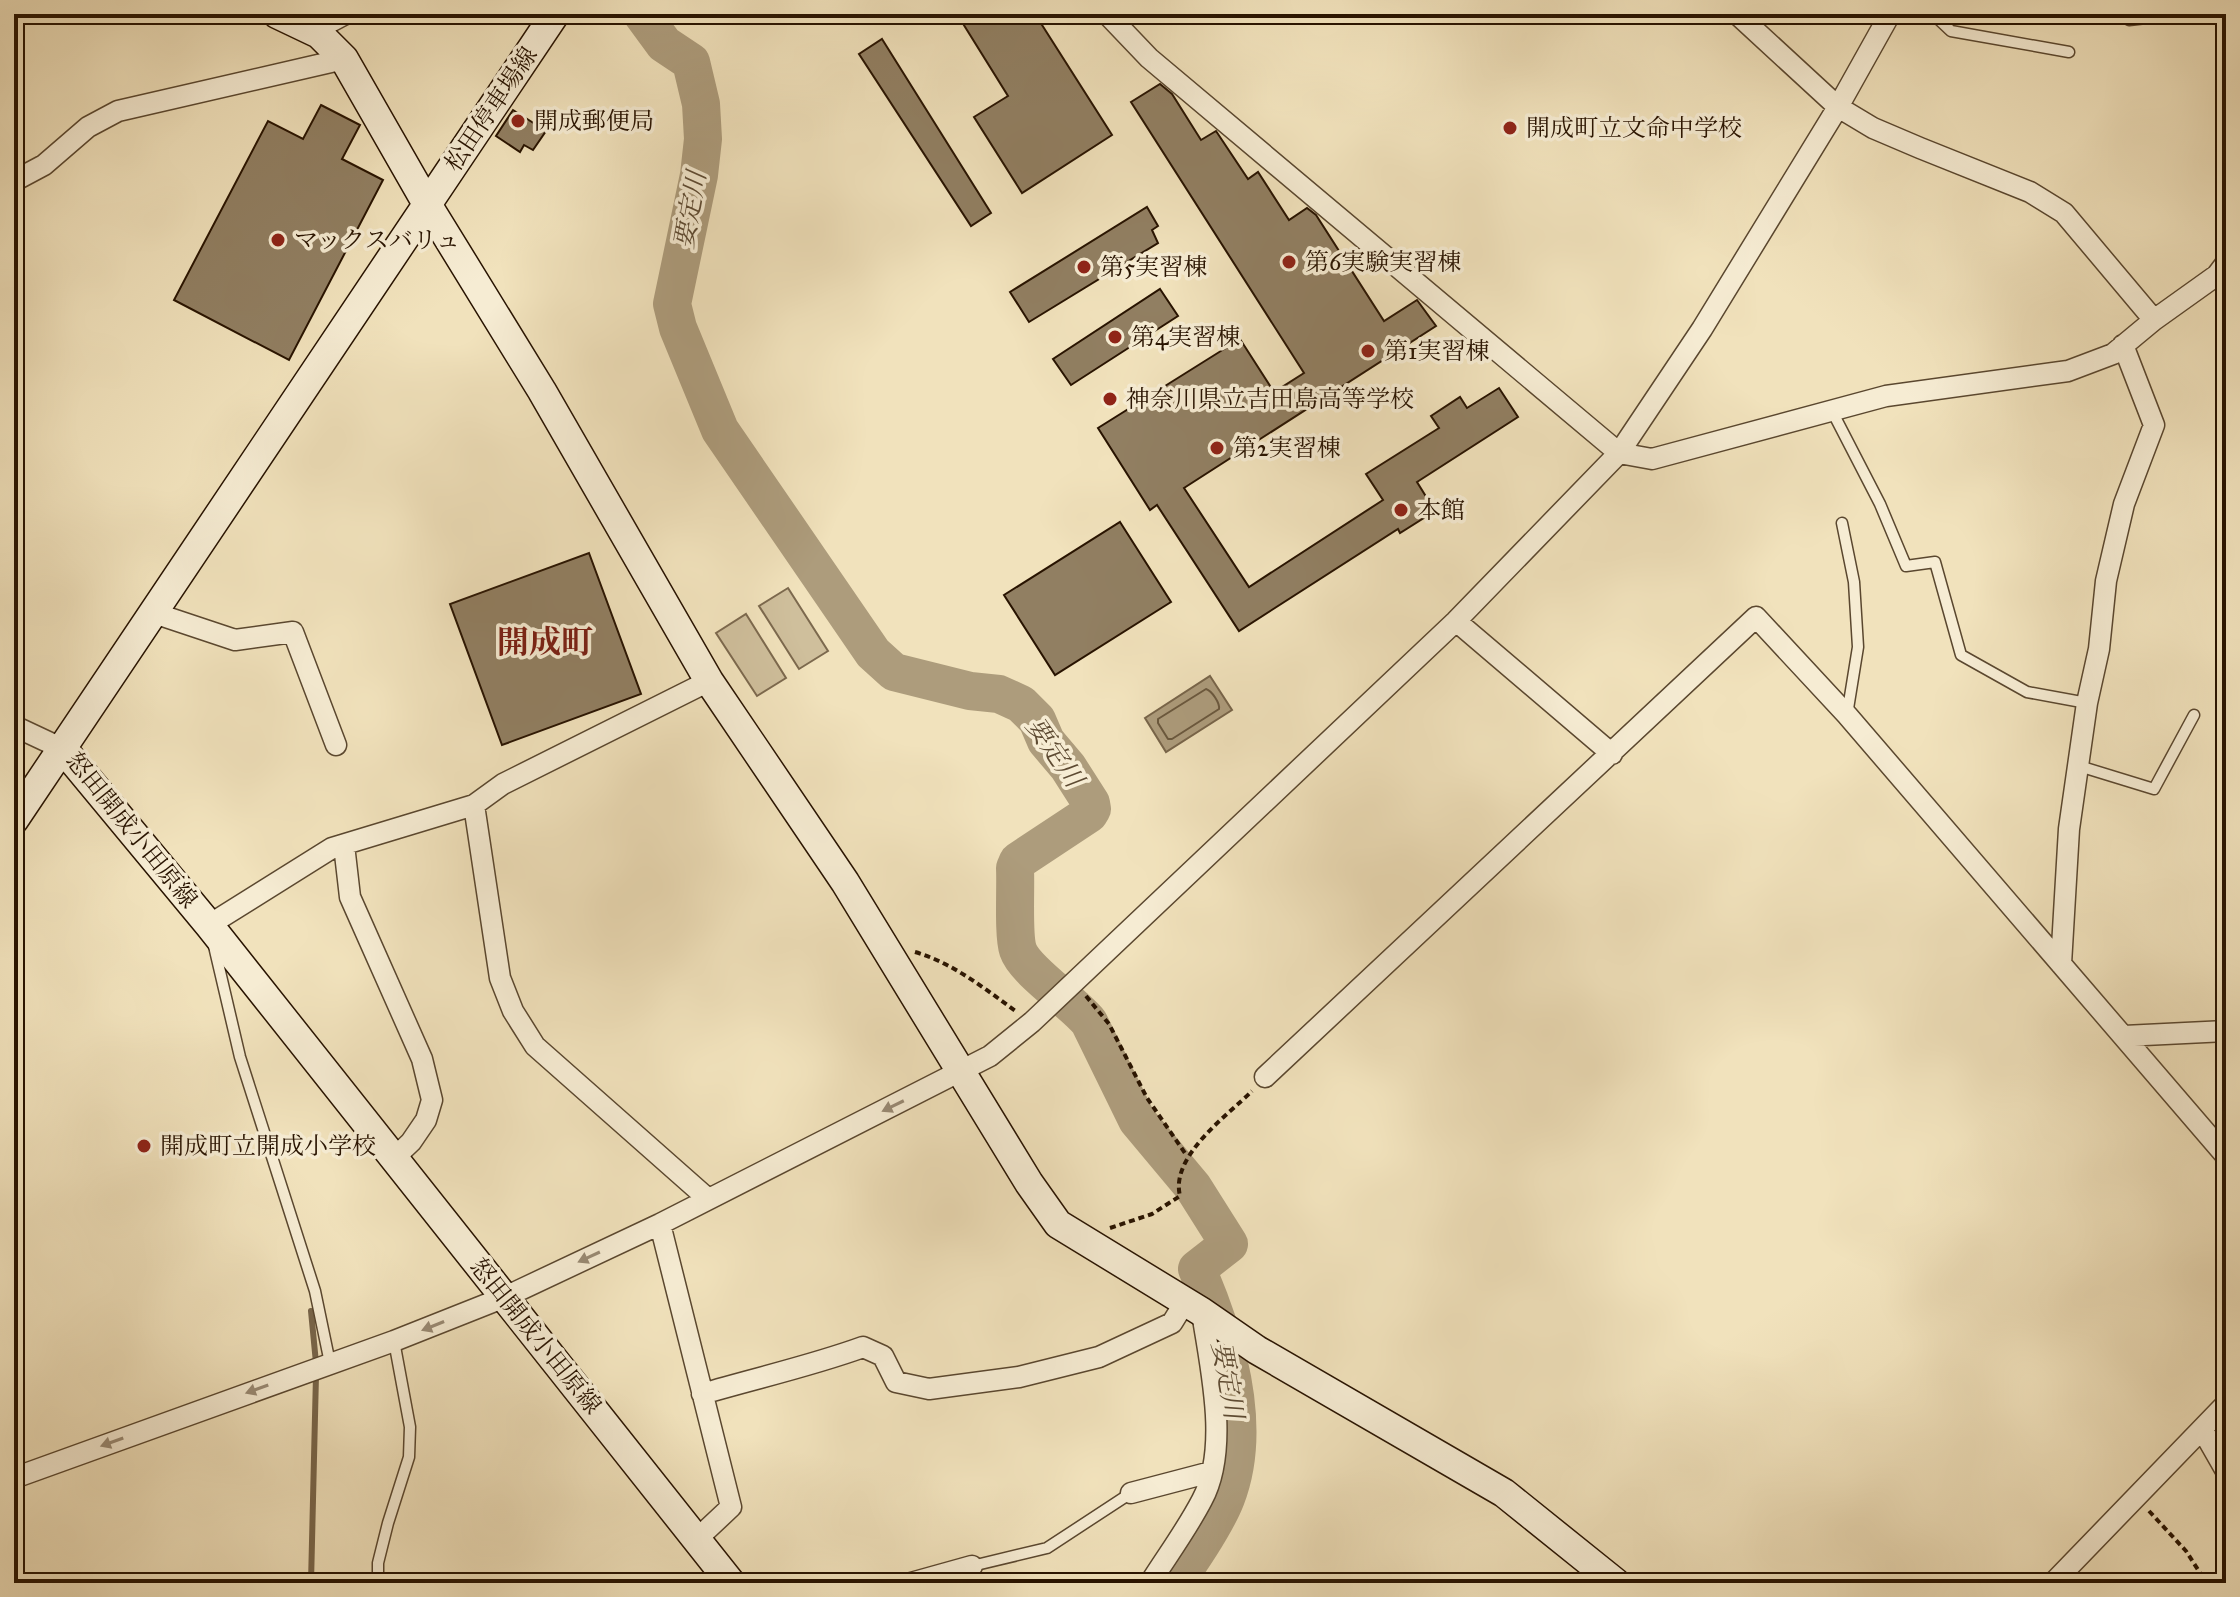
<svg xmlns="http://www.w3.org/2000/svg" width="2240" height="1597" font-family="'IM FELL Great Primer','Noto Serif JP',serif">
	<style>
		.green { fill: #cfbf9c; stroke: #7c694e; stroke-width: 2 }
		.water { fill: #ad9c7c; stroke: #78654a; stroke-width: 2 }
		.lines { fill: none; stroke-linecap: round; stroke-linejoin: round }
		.shore { stroke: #6a583e; stroke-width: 2 }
		.stream { stroke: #78654a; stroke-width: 6 }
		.river { stroke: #ad9c7c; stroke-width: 38 }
		.building { fill: #917f62; stroke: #281300; stroke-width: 2 }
		.lane-casing { stroke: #5a472f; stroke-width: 13 }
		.street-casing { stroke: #5a472f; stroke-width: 23 }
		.secondary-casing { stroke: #281300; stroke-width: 31 }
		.path { stroke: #281300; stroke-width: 4; stroke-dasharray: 6 4; stroke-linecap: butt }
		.lane { stroke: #f6ecd3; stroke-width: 10 }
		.street { stroke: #f6ecd3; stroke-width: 20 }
		.secondary { stroke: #f6ecd3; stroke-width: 28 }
		.oneway { fill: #998a74 }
		.poi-dot { fill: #8f2418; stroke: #f6ecd3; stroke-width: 3 }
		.labels { text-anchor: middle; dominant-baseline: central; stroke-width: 7; stroke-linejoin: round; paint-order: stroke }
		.street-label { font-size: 24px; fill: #281300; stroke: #f6ecd3 }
		.poi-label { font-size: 24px; fill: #281300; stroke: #f6ecd3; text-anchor: start }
		.water-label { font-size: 26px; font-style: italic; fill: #5d4a32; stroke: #f6ecd3 }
		.district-label { font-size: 32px; font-weight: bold; fill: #7a1f14; stroke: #f6ecd3 }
	</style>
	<rect width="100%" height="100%" fill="#f1e2bc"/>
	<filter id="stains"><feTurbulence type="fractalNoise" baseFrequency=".0025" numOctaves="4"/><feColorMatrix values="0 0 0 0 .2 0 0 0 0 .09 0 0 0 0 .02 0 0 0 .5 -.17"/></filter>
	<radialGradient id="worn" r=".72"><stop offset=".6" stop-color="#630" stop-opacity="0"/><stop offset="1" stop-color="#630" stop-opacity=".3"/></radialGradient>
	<path class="green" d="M788,588L828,651L799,669L759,606Z
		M746,614L786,678L757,696L716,633Z"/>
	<path class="water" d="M1210,676L1232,710L1166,752L1145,718Z"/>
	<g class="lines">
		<path class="shore" d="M1206,689C1212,691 1220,703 1219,709L1172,739H1168L1158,723V719Z"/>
		<path class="stream" d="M311,1311L316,1363
			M311,1583L316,1375"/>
		<path class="river" d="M642,14L664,44L691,62L701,104L703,139L699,175L672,304L678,328L720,430L873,653L894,672L970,691L999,694L1021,704L1037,720L1046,741L1068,767L1091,803L1092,809L1089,814L1018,861L1015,868C1016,887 1013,935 1018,950C1025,971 1073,1002 1089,1022L1137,1120L1193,1187L1229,1244L1197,1269C1226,1336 1254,1426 1226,1498C1216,1524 1192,1559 1175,1583"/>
	</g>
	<path class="building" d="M957,14H1035L1112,135L1022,193L974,117L1008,96Z
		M882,39L991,213L971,226L859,54Z
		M1160,84L1172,94L1201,140L1216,131L1248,179L1258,172L1289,220L1307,208L1316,215L1384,321L1417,300L1436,326L1184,488L1249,587L1383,500L1366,474L1439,428L1431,416L1460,397L1467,408L1499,388L1518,417L1417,482L1435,511L1400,533L1398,529L1239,631L1157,505L1150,510L1098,428L1240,339L1274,392L1304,373L1131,102Z
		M321,105L360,125L342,159L383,180L289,360L174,300L268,121L303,139Z
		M513,110L546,131L533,150L524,145L520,152L496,136Z
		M1147,207L1158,226L1152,230L1158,243L1029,322L1010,292Z
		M1160,289L1178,316L1071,385L1053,359Z
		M1120,522L1171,602L1055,675L1004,595Z
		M589,553L641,694L502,745L450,604Z"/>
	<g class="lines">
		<defs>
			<path id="lane" d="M1933,14L1951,31L2069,52
				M2129,20L2181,14
				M322,32L356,14
				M14,156L22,177
				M1832,411L1880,504L1906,566L1935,562L1961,655L2027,692L2087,703
				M1842,523L1854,582L1858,647L1847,715
				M2079,766L2154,789L2194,715
				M214,946L240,1057L315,1291L330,1363
				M972,1566L1047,1548L1131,1493
				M378,1583V1563L388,1523L409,1457L410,1427L394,1341"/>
			<path id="street" d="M1107,14L1149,58L1619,453L1652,459L1886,396L2068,371L2113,354L2154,320L2217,275L2226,263
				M1737,14L1838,107L1873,128L1920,148L2030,192L2064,213L2154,320
				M14,181L44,165L88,127L118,111L344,59
				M154,613L235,640L293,632L336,745
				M1456,621L1612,754
				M14,726L63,749
				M474,805L500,978L513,1011L535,1046L707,1198
				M344,845L350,897L422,1059L432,1100L426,1120L411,1142L392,1160
				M209,925L332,848L474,805L503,784L709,681
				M2061,964L2069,829L2087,703L2099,649L2106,581L2124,504L2154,425L2123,345
				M2124,1036L2226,1031
				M1265,1077L1756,617L1847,715L2226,1156
				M660,1224L731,1507L697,1539
				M702,1394C756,1378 811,1366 863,1347L883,1356L896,1382L929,1389L1019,1377L1099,1357L1172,1323L1185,1302
				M2202,1429L2226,1471
				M14,1478L394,1341L505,1297L660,1224L990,1056L1032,1022L1456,621L1619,453L1702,329L1838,107L1890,14
				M1131,1493L1211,1472
				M911,1583L972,1566
				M1150,1583C1167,1556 1187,1529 1202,1500C1230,1448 1210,1367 1202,1312
				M2053,1583L2226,1404"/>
			<path id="secondary" d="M277,14L319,34L344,59L427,204L542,391L709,681L845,882L1029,1183L1058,1224L1202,1312L1257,1350L1504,1493L1616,1583
				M63,749L209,925L731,1583
				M14,820L555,14"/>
		</defs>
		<use href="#lane" class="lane-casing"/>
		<use href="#street" class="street-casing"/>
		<use href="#secondary" class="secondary-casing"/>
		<path class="path" d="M915,952C953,963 985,989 1017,1012
			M1086,996L1109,1024L1147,1098L1187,1156
			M1110,1228L1152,1214L1180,1196C1170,1156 1227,1116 1252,1091
			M2149,1511L2186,1551L2204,1579L2211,1583"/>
		<use href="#lane" class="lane"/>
		<use href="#street" class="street"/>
		<use href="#secondary" class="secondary"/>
	</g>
	<defs><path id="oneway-solid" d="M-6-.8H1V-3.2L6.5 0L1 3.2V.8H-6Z" transform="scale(2)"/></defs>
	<g class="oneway">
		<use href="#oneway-solid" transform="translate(893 1106) rotate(154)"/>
		<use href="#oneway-solid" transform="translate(589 1257) rotate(155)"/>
		<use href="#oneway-solid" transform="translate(433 1326) rotate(158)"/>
		<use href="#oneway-solid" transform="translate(257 1389) rotate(160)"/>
		<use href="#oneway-solid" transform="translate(112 1442) rotate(160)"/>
	</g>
	<g class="poi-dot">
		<circle cx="518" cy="121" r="8"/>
		<circle cx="1510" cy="128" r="8"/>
		<circle cx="278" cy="240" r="8"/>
		<circle cx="1289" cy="262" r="8"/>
		<circle cx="1084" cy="267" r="8"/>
		<circle cx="1115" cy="337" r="8"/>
		<circle cx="1368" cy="351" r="8"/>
		<circle cx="1110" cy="399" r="8"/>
		<circle cx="1217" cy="448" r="8"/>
		<circle cx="1401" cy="510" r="8"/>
		<circle cx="144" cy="1146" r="8"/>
	</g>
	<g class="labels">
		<g class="street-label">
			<text transform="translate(491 109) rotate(-56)">松田停車場線</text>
			<text transform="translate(132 830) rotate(51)">怒田開成小田原線</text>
			<text transform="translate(536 1336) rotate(51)">怒田開成小田原線</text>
		</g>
		<g class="poi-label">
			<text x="534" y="121">開成郵便局</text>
			<text x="1526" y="128">開成町立文命中学校</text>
			<text x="294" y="240">マックスバリュ</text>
			<text x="1305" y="262">第6実験実習棟</text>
			<text x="1100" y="267">第5実習棟</text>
			<text x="1131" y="337">第4実習棟</text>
			<text x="1384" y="351">第1実習棟</text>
			<text x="1126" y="399">神奈川県立吉田島高等学校</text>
			<text x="1233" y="448">第2実習棟</text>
			<text x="1417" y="510">本館</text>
			<text x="160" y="1146">開成町立開成小学校</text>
		</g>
		<g class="water-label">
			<text transform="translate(690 210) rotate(-80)">要定川</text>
			<text transform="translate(1055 752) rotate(55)">要定川</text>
			<text transform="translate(1228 1380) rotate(80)">要定川</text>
		</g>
		<g class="district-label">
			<text x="545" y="642">開成町</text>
		</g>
	</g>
	<rect width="2240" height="1597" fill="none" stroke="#f1e2bc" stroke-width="48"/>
	<rect x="16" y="16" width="2208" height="1565" fill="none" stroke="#281300" stroke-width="4"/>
	<rect x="24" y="24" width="2192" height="1549" fill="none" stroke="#281300" stroke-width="2"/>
	<rect width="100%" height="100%" filter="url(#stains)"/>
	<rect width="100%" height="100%" fill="url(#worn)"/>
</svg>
